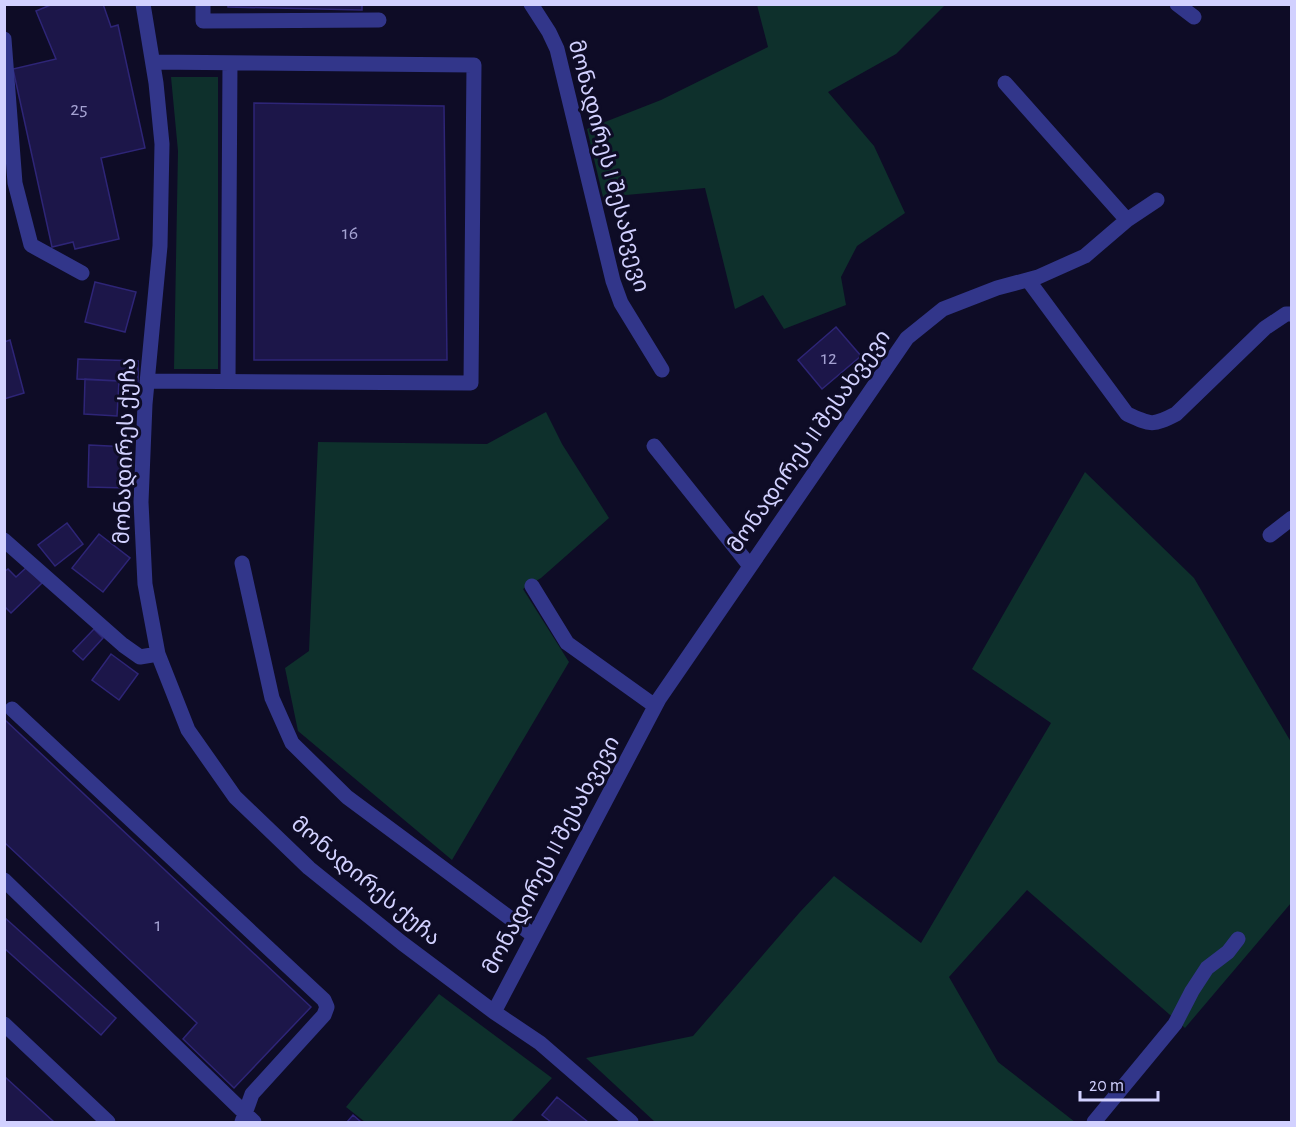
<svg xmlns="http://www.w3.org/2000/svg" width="1296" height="1127" font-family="'Alegreya Sans','Noto Sans Georgian',sans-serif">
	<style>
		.green { fill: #0e302c }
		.building { fill: #1c1649; stroke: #2e2577; stroke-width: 1.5 }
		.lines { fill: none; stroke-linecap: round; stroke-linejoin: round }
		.minor { stroke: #32368a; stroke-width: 15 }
		.labels { text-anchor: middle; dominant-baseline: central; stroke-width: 6; stroke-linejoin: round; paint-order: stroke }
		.number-label { font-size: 20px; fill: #a4a2d2 }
		.street-label { font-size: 22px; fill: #d2d1ff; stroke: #0e0c26 }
	</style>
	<rect width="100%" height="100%" fill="#0e0c26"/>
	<path class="green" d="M757,5H945L896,54L828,92L874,146L905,213L857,246L841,277L846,305L784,329L763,295L735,309L705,188L603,197L587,129L661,100L768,47Z
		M171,77H218V369H174L178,151Z
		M546,412L562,444L609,518L541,578L523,589L569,662L452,860L298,731L285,668L309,651L318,442L487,444Z
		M1085,472L1194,578L1291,742V903L1185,1028L1027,890L949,977L998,1062L1075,1122H655L586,1058L693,1036L800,912L834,876L921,943L1051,723L972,669Z
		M439,994L552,1078L511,1122H365L346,1107Z"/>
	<path class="building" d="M53,4H103L111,27L118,25L145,148L101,158L119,239L75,249L73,242L52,247L13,69L56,59L36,11Z
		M228,4H362V10L228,7Z
		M254,103L444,106L447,360H254Z
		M95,282L136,292L125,332L85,322Z
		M836,327L861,356L822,389L798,360Z
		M10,340L24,393L4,399V342Z
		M78,359L138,361V382L77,379Z
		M85,379L119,381L117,416L84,414Z
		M89,445L129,447L128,488L88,487Z
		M67,523L83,544L55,566L38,545Z
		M99,534L130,558L103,592L72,568Z
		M27,567L42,583L11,613L4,606V572L8,569L16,577Z
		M94,629L103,638L83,660L73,651Z
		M111,654L138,674L119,700L92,680Z
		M4,719L311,1007L234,1088L183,1039L197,1023L4,842Z
		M4,917L116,1018L101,1035L4,948Z
		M4,1076L54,1122H4Z
		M557,1097L588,1122H551L542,1115Z
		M353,1115L361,1122H347Z"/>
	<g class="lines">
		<path class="minor" d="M143,4L156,83L162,144L160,246L145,404L141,502L145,584L158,654L188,730L235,797L309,868L402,943L494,1012L540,1043L631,1122
			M203,4V21L379,20
			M531,4L549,32L557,49L613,281L621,303L662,370
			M1177,4L1194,17
			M4,39L15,183L31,245L82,273
			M1005,83L1127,220
			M1028,280L1127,414C1151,425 1153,426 1176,414L1265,328L1286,314H1292
			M147,381L471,383L474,65L153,62
			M228,381L230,63
			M654,446L750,566
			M1270,535L1292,518
			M4,540L123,645L140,657L158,654
			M242,563L272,698L292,743L347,797L534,936
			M532,586L567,643L655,706
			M12,709L324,1000L327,1007L324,1015L252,1094L242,1122
			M4,880L254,1122
			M494,1012L659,699L907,338L943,309L997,288L1038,277L1085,256L1127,220L1157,200
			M4,1024L108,1122
			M1094,1122L1175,1024L1192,991L1207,968L1228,952L1238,939"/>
	</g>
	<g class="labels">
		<g class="number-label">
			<text x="79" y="109">25</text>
			<text x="350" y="233">16</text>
			<text x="829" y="358">12</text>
			<text x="158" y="925">1</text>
		</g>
		<g class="street-label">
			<text transform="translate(609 166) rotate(75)">მონადირეს I შესახვევი</text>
			<text transform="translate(809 441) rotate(-55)">მონადირეს II შესახვევი</text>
			<text transform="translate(125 451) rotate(-88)">მონადირეს ქუჩა</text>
			<text transform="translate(551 855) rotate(-62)">მონადირეს II შესახვევი</text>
			<text transform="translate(366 881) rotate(40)">მონადირეს ქუჩა</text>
		</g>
	</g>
	<rect width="1296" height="1127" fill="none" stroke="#d2d1ff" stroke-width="12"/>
	<path d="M1080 1091v9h78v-9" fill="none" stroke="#d2d1ff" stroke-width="3"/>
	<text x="1089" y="1091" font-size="18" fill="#d2d1ff" stroke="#0e0c26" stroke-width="4.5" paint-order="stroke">20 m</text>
</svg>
